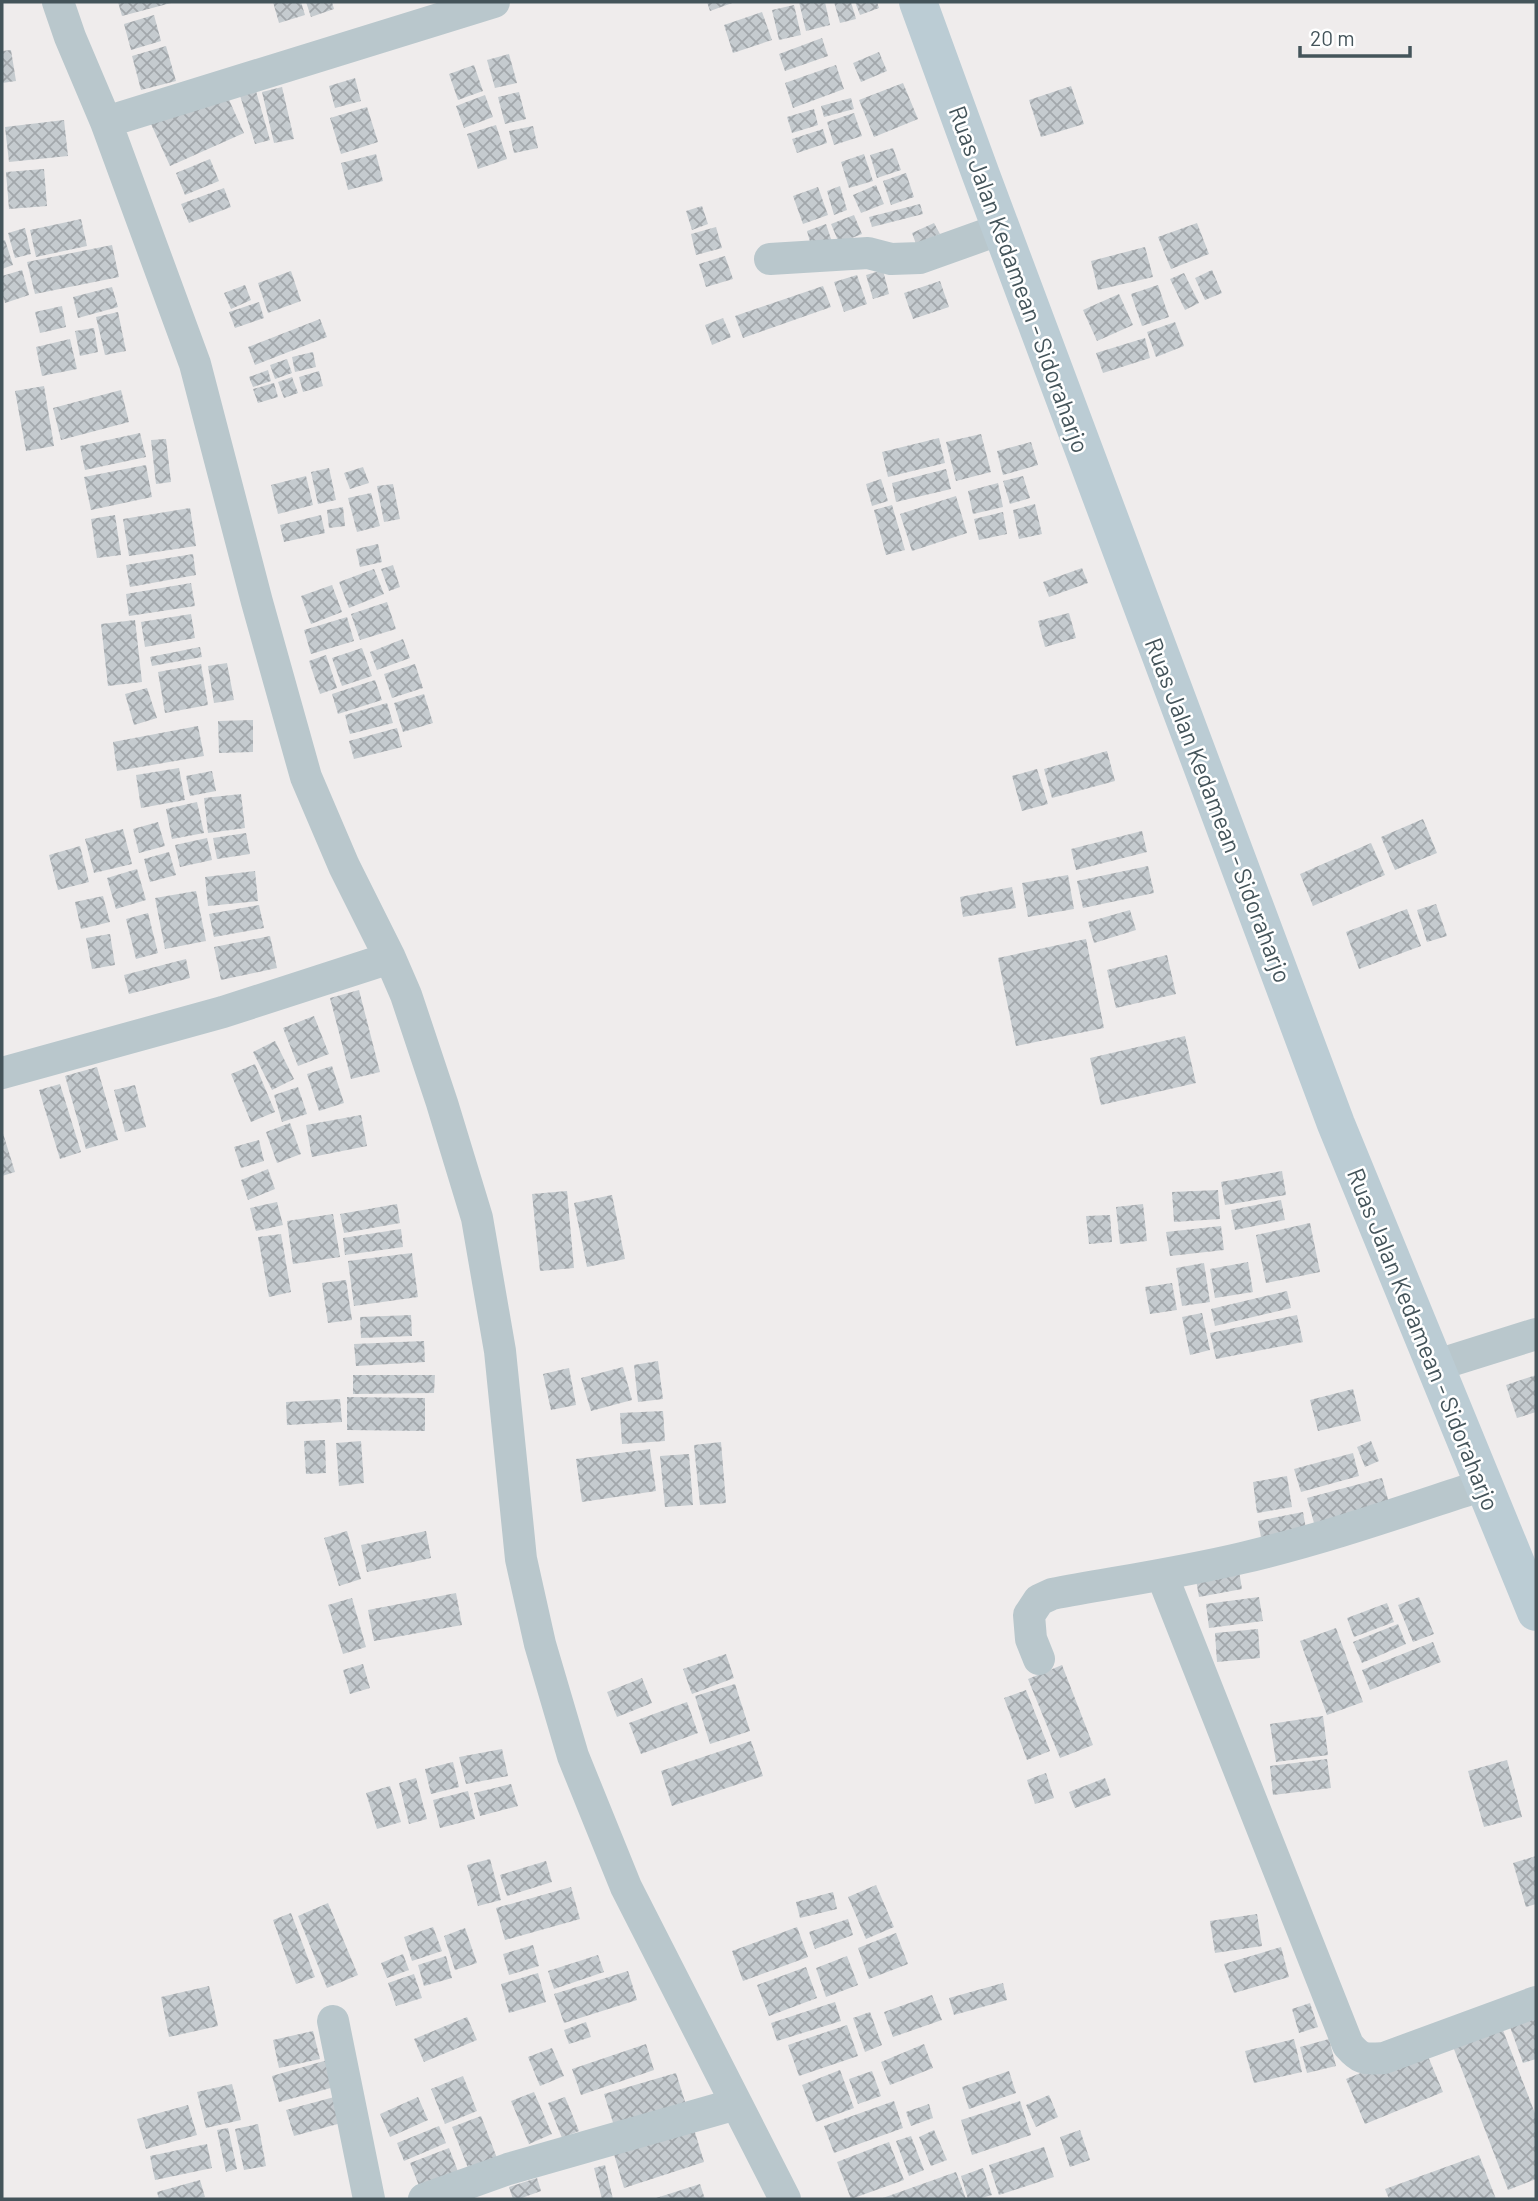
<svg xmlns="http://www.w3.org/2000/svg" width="1538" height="2201" font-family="Barlow,sans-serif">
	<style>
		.building { fill: url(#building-cross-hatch) }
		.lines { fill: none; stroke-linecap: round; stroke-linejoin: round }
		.street { stroke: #b9c7cc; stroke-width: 32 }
		.secondary { stroke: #bbccd4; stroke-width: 38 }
		.labels { text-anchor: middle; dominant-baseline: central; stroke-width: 5; stroke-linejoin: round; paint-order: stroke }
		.street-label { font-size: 24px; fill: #44545a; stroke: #fff }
	</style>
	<defs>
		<pattern id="building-cross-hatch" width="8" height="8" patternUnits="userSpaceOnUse" patternTransform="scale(1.75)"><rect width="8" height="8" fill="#c5cbcf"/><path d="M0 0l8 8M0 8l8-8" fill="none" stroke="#a2a7ab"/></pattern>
	</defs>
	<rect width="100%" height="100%" fill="#efecec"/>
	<path class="building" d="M118,2H171V3L122,16Z
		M273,2H301L305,15L279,23Z
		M306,2H332L334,9L311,17Z
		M707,2H735L710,11Z
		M799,2H825L830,25L806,31Z
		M834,2H851L856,19L840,23Z
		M855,2H877L879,8L860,15Z
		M794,5L801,35L779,40L772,10Z
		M762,12L772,40L733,53L724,25Z
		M154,15L161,41L131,50L124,24Z
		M822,38L828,56L785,71L779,54Z
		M166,46L176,81L141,90L132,56Z
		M11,50L16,81L2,83V51Z
		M879,52L887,71L861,82L853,63Z
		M509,54L517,83L495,88L487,60Z
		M474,65L483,91L458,100L449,74Z
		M836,65L844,89L793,108L785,83Z
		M355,78L361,101L335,108L329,86Z
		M903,83L918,119L874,137L859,100Z
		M254,84L270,140L255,144L238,89Z
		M1071,86L1084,124L1041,137L1029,100Z
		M282,87L294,139L274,143L262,92Z
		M225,91L244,133L170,166L151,124Z
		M519,92L526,119L505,124L498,97Z
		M485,95L493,117L464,128L456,106Z
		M851,98L854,109L824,117L821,106Z
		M367,107L378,142L341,154L330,118Z
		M814,109L818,125L792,133L787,117Z
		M854,113L862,136L834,145L827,122Z
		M64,120L68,156L9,162L5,127Z
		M496,125L507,159L478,169L467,134Z
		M533,126L538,148L514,153L509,131Z
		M823,129L827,143L797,153L792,139Z
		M893,148L901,170L877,178L870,155Z
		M376,154L383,181L348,190L341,163Z
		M864,154L873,181L849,188L841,162Z
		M210,159L219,181L185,195L176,173Z
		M44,169L47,206L9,209L6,172Z
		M906,173L914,197L891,205L883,181Z
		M876,185L884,204L861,213L853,195Z
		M840,186L847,210L834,215L827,191Z
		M818,187L828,215L803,224L793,196Z
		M224,188L231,207L189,223L181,204Z
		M920,204L923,214L872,227L869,217Z
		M702,206L708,224L692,230L686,211Z
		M854,215L862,234L839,243L831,224Z
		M81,219L87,246L36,257L30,230Z
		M934,223L940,234L916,244L912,233Z
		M1197,223L1209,254L1171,269L1158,237Z
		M826,224L832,242L812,249L807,231Z
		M716,227L722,248L696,255L691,234Z
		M25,228L31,254L15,258L8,233Z
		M5,240L13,265L2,269V241Z
		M112,245L119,277L35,294L27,262Z
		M1145,247L1153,277L1098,290L1091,261Z
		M725,256L733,279L706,287L699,264Z
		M22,270L29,295L5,303L2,293V276Z
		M883,270L889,294L873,299L866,275Z
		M1212,270L1222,293L1205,300L1195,278Z
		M291,271L301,301L268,313L258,283Z
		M1184,273L1199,303L1185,310L1170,279Z
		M857,275L867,304L844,312L834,282Z
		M940,281L949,307L913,319L904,293Z
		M245,285L251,300L231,309L224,293Z
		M1158,285L1169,317L1142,326L1131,294Z
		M823,286L831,307L743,338L735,316Z
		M112,287L118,307L78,318L73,297Z
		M1119,294L1133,325L1097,341L1083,310Z
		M259,302L264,318L235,328L229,312Z
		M62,306L66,327L40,333L35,312Z
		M118,312L126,351L105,355L96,317Z
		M723,318L731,337L712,345L705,325Z
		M320,319L327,337L255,365L248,347Z
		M1175,322L1184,346L1156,357L1147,332Z
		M94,328L98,352L80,356L75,331Z
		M1145,338L1150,358L1103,373L1096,353Z
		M70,339L77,369L42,376L36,347Z
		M313,352L316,367L295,372L292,357Z
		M287,359L292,373L275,379L270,365Z
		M268,370L271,381L253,387L249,377Z
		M319,371L323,386L303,392L299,377Z
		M292,377L298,393L284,398L278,382Z
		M274,383L278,397L258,403L253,389Z
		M44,386L54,446L26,451L15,391Z
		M121,390L129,422L61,440L53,408Z
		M140,433L146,457L85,470L80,446Z
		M981,434L991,472L956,481L946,442Z
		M939,438L945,463L888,477L882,452Z
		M166,439L171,482L156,484L151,440Z
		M1031,442L1038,465L1003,475L997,451Z
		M146,465L152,497L91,510L84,477Z
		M363,467L369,483L350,489L344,473Z
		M329,468L336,500L318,504L311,472Z
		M946,469L951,489L896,502L892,483Z
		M306,476L313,505L278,514L271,485Z
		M1023,476L1030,498L1010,504L1003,481Z
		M881,479L888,501L872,506L866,484Z
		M998,483L1003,507L973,514L968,491Z
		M393,484L400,519L384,522L377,486Z
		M371,493L380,526L357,532L348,498Z
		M956,496L967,533L912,551L900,514Z
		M1035,504L1042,534L1019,539L1013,510Z
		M892,505L905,550L886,555L874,510Z
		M343,507L345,526L329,528L327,510Z
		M190,508L196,546L129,556L123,519Z
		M1003,512L1007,534L979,540L974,519Z
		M115,515L121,555L97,558L91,519Z
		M321,515L325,533L284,542L280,525Z
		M378,544L382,562L360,567L356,549Z
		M193,554L196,575L130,587L126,565Z
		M393,565L400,587L389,591L381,569Z
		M1082,568L1088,583L1049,597L1043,582Z
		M374,569L384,594L349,608L339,582Z
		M191,583L195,606L129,616L126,594Z
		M332,585L342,612L311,624L301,596Z
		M387,602L396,629L360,640L351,614Z
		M1069,613L1076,638L1045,647L1038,621Z
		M191,614L195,638L145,647L141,622Z
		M347,617L354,641L311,654L304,630Z
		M135,620L142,682L108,686L101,624Z
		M403,639L410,658L377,670L370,652Z
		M200,647L202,657L152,666L150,657Z
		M362,648L372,676L342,686L332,658Z
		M326,655L337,688L320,694L309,661Z
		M227,663L234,700L214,703L208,666Z
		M201,664L208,705L165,713L158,672Z
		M415,664L423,688L392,698L384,674Z
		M375,680L382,700L338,714L332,694Z
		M147,688L157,718L134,725L125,694Z
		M424,694L433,723L403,732L394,703Z
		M387,703L393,723L350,734L345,715Z
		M253,720V752L219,753L218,721Z
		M198,726L204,756L117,771L113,742Z
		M397,728L402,747L354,759L349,741Z
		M1107,751L1115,781L1052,798L1044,769Z
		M179,768L185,800L141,808L136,775Z
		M1037,769L1048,804L1022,811L1012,776Z
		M212,771L216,791L190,796L186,776Z
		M241,794L245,828L208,833L204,798Z
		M197,802L204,833L172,839L166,809Z
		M1423,819L1437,853L1395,870L1381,837Z
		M158,822L165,846L139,853L133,829Z
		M123,829L132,864L94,873L85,839Z
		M1142,831L1147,852L1076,870L1071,849Z
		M246,833L250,854L217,859L213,838Z
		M207,838L212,860L180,867L175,845Z
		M1371,843L1385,875L1313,906L1300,874Z
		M80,846L89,882L58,890L49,855Z
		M169,852L176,875L150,882L144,859Z
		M1148,866L1154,893L1083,908L1077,881Z
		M137,869L146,900L116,909L107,878Z
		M255,871L258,901L208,906L205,877Z
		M1068,875L1074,909L1028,917L1022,883Z
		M1012,887L1016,908L963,917L960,897Z
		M196,891L206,941L165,949L155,898Z
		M103,896L110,922L81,929L75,902Z
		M1436,904L1447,936L1427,942L1417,910Z
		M259,905L264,928L214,937L209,914Z
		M1407,909L1421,946L1359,969L1346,932Z
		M1130,910L1136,930L1094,943L1088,922Z
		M148,913L158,953L136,959L126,919Z
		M110,934L115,965L92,969L86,938Z
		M270,936L277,968L221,980L214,947Z
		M1086,939L1104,1028L1016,1046L998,958Z
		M1167,955L1176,994L1116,1008L1107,970Z
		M186,959L190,978L129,994L124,975Z
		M359,990L380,1072L351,1079L330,998Z
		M314,1016L329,1054L298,1066L283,1028Z
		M1185,1036L1196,1083L1101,1105L1090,1058Z
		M275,1041L294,1079L272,1090L253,1052Z
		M255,1064L275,1112L251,1122L231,1074Z
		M332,1066L344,1103L319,1111L307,1074Z
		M97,1067L118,1140L86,1149L65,1076Z
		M60,1084L81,1152L60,1159L39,1090Z
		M135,1085L146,1127L125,1132L114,1090Z
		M298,1087L307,1114L282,1122L274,1095Z
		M361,1115L367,1146L312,1157L306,1125Z
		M290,1123L301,1154L277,1163L266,1132Z
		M2,1130L15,1172L2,1176Z
		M259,1140L264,1161L241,1168L234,1147Z
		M268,1169L275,1189L248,1200L241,1180Z
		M1282,1171L1286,1195L1225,1205L1221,1182Z
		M1218,1190L1220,1219L1174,1222L1172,1192Z
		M567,1191L574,1268L540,1271L532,1194Z
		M612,1195L625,1259L587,1267L574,1203Z
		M1281,1200L1285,1220L1235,1230L1231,1210Z
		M277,1202L283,1225L256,1231L250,1208Z
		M397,1204L400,1223L344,1233L340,1214Z
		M1143,1204L1147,1241L1120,1244L1116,1207Z
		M333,1214L340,1257L293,1264L287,1221Z
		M1110,1215L1112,1242L1089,1244L1086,1216Z
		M1310,1223L1320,1272L1266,1283L1256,1235Z
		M1221,1226L1224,1250L1170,1256L1166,1232Z
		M401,1229L403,1247L345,1255L343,1238Z
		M281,1234L291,1292L269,1297L258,1237Z
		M412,1253L418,1297L354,1306L348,1261Z
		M1248,1262L1253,1292L1215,1298L1210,1269Z
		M1204,1263L1210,1302L1182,1306L1176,1268Z
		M346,1280L352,1320L328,1323L322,1283Z
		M1172,1283L1177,1310L1150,1314L1145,1287Z
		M1287,1291L1291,1308L1215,1326L1211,1309Z
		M1202,1313L1210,1350L1190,1355L1182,1317Z
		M411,1315L412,1336L361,1338L360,1317Z
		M1297,1315L1303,1342L1216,1359L1210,1333Z
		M424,1341L425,1362L356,1366L354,1344Z
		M658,1361L663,1399L638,1402L634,1365Z
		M623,1367L632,1400L591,1411L581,1378Z
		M569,1368L576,1405L551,1410L543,1374Z
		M353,1375H435L434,1393L353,1394Z
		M1536,1375V1412L1517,1418L1506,1385Z
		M1353,1389L1361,1421L1318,1431L1310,1400Z
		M347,1397L425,1398V1431L347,1430Z
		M340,1399L342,1422L287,1425L286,1402Z
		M663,1411L665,1441L622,1444L620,1413Z
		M325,1440L326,1473L306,1474L304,1441Z
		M361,1441L364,1483L339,1486L336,1443Z
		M1371,1441L1379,1461L1365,1467L1357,1447Z
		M721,1442L726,1503L700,1505L694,1445Z
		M650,1449L656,1491L582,1502L576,1459Z
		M1353,1453L1359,1476L1301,1492L1294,1469Z
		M689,1454L693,1505L665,1507L660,1456Z
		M1287,1476L1292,1507L1257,1513L1253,1482Z
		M1382,1478L1389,1503L1314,1523L1307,1498Z
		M1303,1512L1307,1534L1262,1543L1258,1521Z
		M347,1531L361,1579L339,1586L324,1538Z
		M426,1531L431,1558L367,1572L361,1545Z
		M1239,1571L1242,1589L1199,1597L1196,1580Z
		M456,1593L462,1625L374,1641L368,1610Z
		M1259,1597L1263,1621L1209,1628L1206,1604Z
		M1419,1597L1434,1634L1413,1642L1398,1605Z
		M352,1598L366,1647L343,1654L328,1605Z
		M1387,1603L1394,1622L1354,1637L1347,1618Z
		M1398,1624L1406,1644L1362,1663L1353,1642Z
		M1336,1628L1363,1702L1327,1715L1300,1641Z
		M1258,1629L1260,1658L1217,1662L1215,1633Z
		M1433,1642L1441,1662L1370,1690L1362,1670Z
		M726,1654L734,1678L692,1694L683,1669Z
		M363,1664L370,1688L350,1694L343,1670Z
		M1062,1665L1093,1745L1060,1758L1028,1679Z
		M642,1678L652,1703L617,1717L607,1692Z
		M735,1684L750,1731L710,1744L695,1696Z
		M1026,1690L1050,1751L1027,1760L1004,1698Z
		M687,1702L698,1733L641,1754L629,1723Z
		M1323,1716L1328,1755L1276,1762L1270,1724Z
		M751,1741L763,1776L672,1806L661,1771Z
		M502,1749L508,1776L466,1784L459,1757Z
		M1327,1759L1331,1788L1273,1795L1270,1766Z
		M1507,1760L1522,1817L1484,1827L1468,1771Z
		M453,1762L459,1787L431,1794L425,1769Z
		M1046,1773L1054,1798L1035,1804L1027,1780Z
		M416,1778L427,1819L409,1824L399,1783Z
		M1105,1778L1111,1795L1075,1808L1069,1792Z
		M511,1784L518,1806L480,1816L474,1793Z
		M390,1786L401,1822L377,1829L366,1793Z
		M468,1791L475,1819L440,1828L433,1800Z
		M1536,1856V1904L1526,1907L1513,1863Z
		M490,1859L501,1900L478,1906L467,1865Z
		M546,1861L552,1882L507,1896L500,1875Z
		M876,1885L894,1927L866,1939L848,1897Z
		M571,1887L580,1919L505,1940L496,1908Z
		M833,1892L837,1909L800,1918L796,1902Z
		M328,1903L358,1975L327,1988L298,1916Z
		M291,1913L315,1977L296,1984L273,1920Z
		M1257,1914L1262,1946L1215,1953L1210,1921Z
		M848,1919L853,1935L815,1949L809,1932Z
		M433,1927L442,1951L412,1961L404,1937Z
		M797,1927L808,1957L743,1981L732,1951Z
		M465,1928L477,1963L455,1970L444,1936Z
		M896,1933L908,1964L869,1979L858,1948Z
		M533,1945L539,1966L509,1975L503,1954Z
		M1281,1947L1289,1977L1234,1993L1224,1964Z
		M403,1954L409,1970L387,1978L381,1963Z
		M598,1955L604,1972L554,1989L548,1971Z
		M446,1956L452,1978L424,1986L418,1965Z
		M847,1956L858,1985L826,1997L816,1968Z
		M806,1967L817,1998L769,2016L757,1985Z
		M628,1971L637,2000L564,2023L554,1994Z
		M538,1973L546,2002L509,2013L501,1984Z
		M414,1974L422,1998L396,2006L388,1983Z
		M1003,1983L1007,2000L954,2015L949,1998Z
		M209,1986L218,2026L169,2037L161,1997Z
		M932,1995L942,2020L893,2037L884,2012Z
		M835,2002L841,2021L777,2041L771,2023Z
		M1310,2003L1318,2027L1299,2033L1292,2009Z
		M870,2012L882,2045L865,2052L853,2018Z
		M1536,2014V2059L1523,2063L1509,2024Z
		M467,2017L477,2040L424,2062L414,2039Z
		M586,2022L591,2037L569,2044L564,2030Z
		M847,2025L858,2056L799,2076L788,2045Z
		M1501,2025L1536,2116V2179L1508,2190L1452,2044Z
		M313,2031L320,2059L279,2068L273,2040Z
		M1294,2039L1302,2072L1254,2083L1245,2051Z
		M1329,2039L1336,2066L1307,2073L1300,2047Z
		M646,2044L654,2070L581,2095L572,2069Z
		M924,2044L933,2068L890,2085L881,2062Z
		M1424,2047L1443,2092L1365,2124L1346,2079Z
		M552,2048L564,2076L540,2086L528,2057Z
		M331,2059L338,2086L279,2102L272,2076Z
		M840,2070L854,2108L816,2122L802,2085Z
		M872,2071L881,2096L858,2104L849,2079Z
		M1009,2071L1016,2093L969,2109L962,2087Z
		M676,2073L687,2108L615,2129L604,2094Z
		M463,2076L477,2111L445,2124L431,2089Z
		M232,2084L241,2120L206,2128L197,2092Z
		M534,2092L552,2134L529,2144L511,2101Z
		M1049,2095L1058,2117L1036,2127L1026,2105Z
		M338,2096L345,2122L294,2136L286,2110Z
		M418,2097L428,2120L390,2137L380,2114Z
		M565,2097L579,2131L562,2138L548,2103Z
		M894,2101L903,2128L834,2153L824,2126Z
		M1020,2101L1031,2135L972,2155L961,2120Z
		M929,2104L933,2118L911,2126L906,2112Z
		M188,2105L197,2135L146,2149L137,2119Z
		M481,2116L497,2158L468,2168L452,2127Z
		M258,2124L266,2166L244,2170L235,2129Z
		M439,2126L446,2143L404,2161L397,2143Z
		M693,2126L704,2162L624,2188L613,2151Z
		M228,2128L237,2169L226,2172L217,2130Z
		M934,2130L947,2160L931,2166L919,2137Z
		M1080,2130L1090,2160L1070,2167L1060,2137Z
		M911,2136L924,2170L909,2176L896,2141Z
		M889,2142L904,2180L851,2199L837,2162Z
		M207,2144L212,2168L155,2180L150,2156Z
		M1044,2147L1054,2177L999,2195L989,2165Z
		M449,2148L462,2182L423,2196L410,2163Z
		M1479,2155L1496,2199H1389L1385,2189Z
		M605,2165L613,2199H602L594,2168Z
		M983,2168L992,2195L978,2199H968L961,2176Z
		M956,2172L966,2199H880Z
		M537,2178L541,2191L519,2199H513L509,2187Z
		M200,2180L205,2197L195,2199H159L157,2192Z
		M700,2184L705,2199H653Z"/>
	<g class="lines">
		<path class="street" d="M58,2L70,37L106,122L195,364L257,602L306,777L344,866L390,958L406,995L442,1103L477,1218L500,1351L521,1559L540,1644L573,1756L626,1887L785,2199
			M106,122L494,2
			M770,259L868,253L891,259L920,258L1001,229
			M2,1073L223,1012L390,958
			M1434,1366L1536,1334
			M1162,1575L1348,2045C1361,2060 1364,2059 1384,2058L1536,2002
			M1039,1659L1031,1639L1029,1615L1039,1600L1052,1594C1116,1582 1179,1573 1242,1558C1324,1539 1403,1511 1483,1485
			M333,2021L369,2199
			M424,2199L508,2169L736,2104"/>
		<path class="secondary" d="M918,2L981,175L1336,1124L1536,1612"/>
	</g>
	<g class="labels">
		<g class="street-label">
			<text transform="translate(1020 279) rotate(70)">Ruas Jalan Kedamean - Sidoraharjo</text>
			<text transform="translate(1219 810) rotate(69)">Ruas Jalan Kedamean - Sidoraharjo</text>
			<text transform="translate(1424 1339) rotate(68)">Ruas Jalan Kedamean - Sidoraharjo</text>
		</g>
	</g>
	<rect width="1538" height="2201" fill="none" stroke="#44545a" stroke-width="7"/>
	<path d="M1300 46v10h110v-10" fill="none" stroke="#44545a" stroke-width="3.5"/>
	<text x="1310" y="46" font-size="21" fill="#44545a" stroke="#ffffff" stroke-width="5" paint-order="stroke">20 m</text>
</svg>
